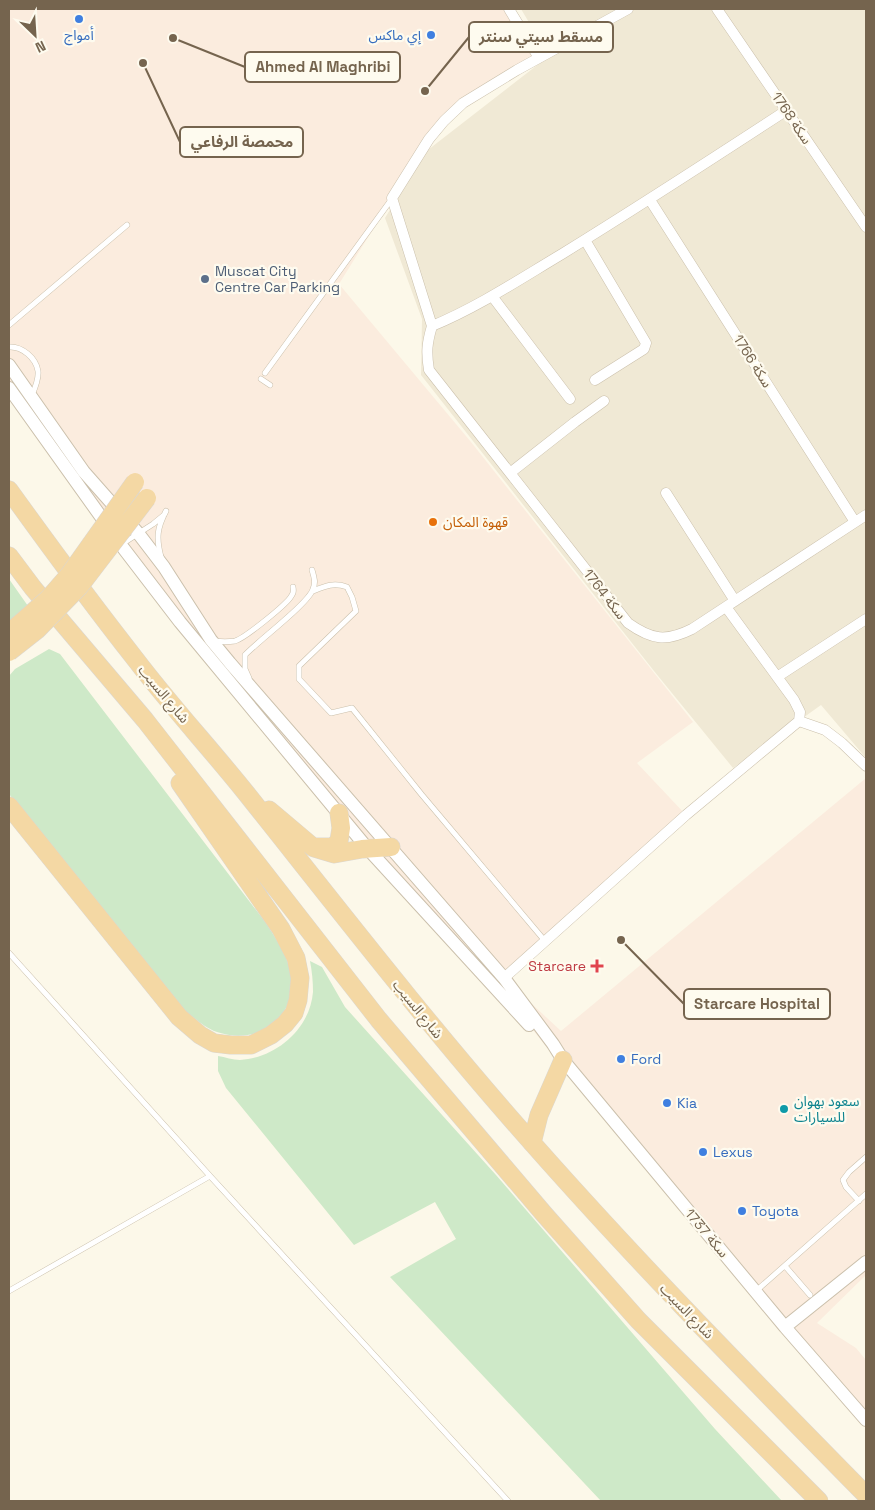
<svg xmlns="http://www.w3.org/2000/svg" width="875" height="1510" font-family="'Space Grotesk','Noto Sans Arabic',sans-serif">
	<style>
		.residential { fill: #f0e9d5 }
		.commercial { fill: #fbecde }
		.green { fill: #cee9c8 }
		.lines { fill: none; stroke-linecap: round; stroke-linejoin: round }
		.service-casing { stroke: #cbc0ac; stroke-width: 6 }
		.minor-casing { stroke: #cbc0ac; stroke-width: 11 }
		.tertiary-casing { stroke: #cbc0ac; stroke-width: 14 }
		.trunk-casing { stroke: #dbd7d1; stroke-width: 19 }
		.service { stroke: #fff; stroke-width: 5 }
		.minor { stroke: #fff; stroke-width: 10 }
		.tertiary { stroke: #fff; stroke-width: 12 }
		.trunk { stroke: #f4d8a4; stroke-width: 18 }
		.trunk-bridge-casing { stroke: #dbd7d1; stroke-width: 19; stroke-linecap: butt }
		.trunk-bridge { stroke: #f4d8a4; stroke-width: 18 }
		.shop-dot { fill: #3f7fe0; stroke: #fefbef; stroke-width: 2 }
		.service-dot { fill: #5c6f8a; stroke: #fefbef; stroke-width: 2 }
		.food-dot { fill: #e8710a; stroke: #fefbef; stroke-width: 2 }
		.health-dot { fill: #e0444e; stroke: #fefbef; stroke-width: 2 }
		.culture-dot { fill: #0f9aa8; stroke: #fefbef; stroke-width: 2 }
		.labels { text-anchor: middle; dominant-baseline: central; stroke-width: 4.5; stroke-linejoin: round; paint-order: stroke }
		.shop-label { font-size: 14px; fill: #366cbe; stroke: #fefbef; text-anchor: start }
		.street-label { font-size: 14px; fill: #75644e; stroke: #fefbef }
		.service-label { font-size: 14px; fill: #4e5e75; stroke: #fefbef; text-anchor: start }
		.food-label { font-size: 14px; fill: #c56008; stroke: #fefbef; text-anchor: start }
		.health-label { font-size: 14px; fill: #be3a42; stroke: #fefbef; text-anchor: end }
		.culture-label { font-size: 14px; fill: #0d838f; stroke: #fefbef; text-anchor: start }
		.leader { fill: none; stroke: #75644e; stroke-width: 2 }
		.callout-dot { fill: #75644e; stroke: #fefbef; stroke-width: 2 }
		.callout { fill: #fefbef; stroke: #75644e; stroke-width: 2 }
		.callout-label { font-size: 15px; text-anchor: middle; font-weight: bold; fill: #75644e }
	</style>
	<rect width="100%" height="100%" fill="#fcf8e9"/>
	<path class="residential" d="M521,9H866V758L821,705L733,768L654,671L421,375L422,319L385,218L424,153L549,56Z"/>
	<path class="commercial" d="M9,9H509L539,58L463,103L429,139L339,284L471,442L693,722L637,763L686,815L504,978L561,1031L866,778V1275L817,1323L856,1348L866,1360V1420L563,1060L545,1045L525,1020L266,724L9,388Z"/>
	<path class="green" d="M9,579L28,606L9,622Z
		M49,649L60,654L266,923C274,936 285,951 289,967C302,1014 261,1047 217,1032C205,1028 195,1018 185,1011L9,794V676L15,669Z
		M310,961L322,967L345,1007L496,1175L715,1429L782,1501H601L390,1277L456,1239L435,1202L354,1245L226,1088L218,1071V1056C225,1057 233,1060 240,1060C276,1058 310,1029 313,992C313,982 312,971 310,961Z"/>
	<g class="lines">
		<defs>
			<path id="service" d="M9,325L127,225
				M9,347C22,346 36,358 38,371C39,379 35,388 32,395
				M265,373L391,200
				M261,379L270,385
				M122,544L153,524L164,515
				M161,557C156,538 157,528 166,511
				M313,591C325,586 334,582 347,587L352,597L356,611L299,666V679L331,713L352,708L422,795L545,941
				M215,641C222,642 228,642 235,641C245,638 283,607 290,598C293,594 294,592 293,587
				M249,678L245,669V655C258,641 309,603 313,589C316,582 314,577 312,570
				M9,953L210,1176L508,1501
				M859,1201L846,1187L843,1180L849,1172L866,1157
				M785,1266L810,1295
				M9,1291L210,1176
				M756,1291L866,1194"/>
			<path id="minor" d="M509,9L539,58
				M717,9L866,227
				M787,110C712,159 638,207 562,254C520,279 478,307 432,326C427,343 426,352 429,370L628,623C652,640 666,642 692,629L866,515
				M650,200L855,522
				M585,240L646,343L644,349L595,380
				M492,296L570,399
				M432,326L392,198L429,139L444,121L463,103L517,70L628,9
				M510,473L575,422L604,401
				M666,493L735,601
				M777,677L866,619
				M799,721L825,730L842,743L866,766
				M504,978L686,815L799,721L800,712L794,700L726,607"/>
			<path id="tertiary" d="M9,365L84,472L138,533L164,567L211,640L230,663L504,978L553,1044L563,1060L785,1327L866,1262
				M9,388L124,549L180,622L368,849L529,1025
				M785,1327L866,1420"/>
			<path id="trunk" d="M9,490C50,547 92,604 136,660C171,706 210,748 246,793C336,906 424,1020 519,1128C630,1255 748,1375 866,1495
				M9,556L33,588L145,720L379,1020L544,1214L638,1320L819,1501
				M9,806L179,1017L200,1035L214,1043L231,1045H251L271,1035L285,1024L294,1013L298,1000L300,978L296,958L281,929L180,783
				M269,810L314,848L334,854L362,849L391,847
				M317,847H333L339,841L341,828L339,813
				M532,1143L539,1115L563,1060"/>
		</defs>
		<use href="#service" class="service-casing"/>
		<use href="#minor" class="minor-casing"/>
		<use href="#tertiary" class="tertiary-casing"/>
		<use href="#trunk" class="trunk-casing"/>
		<use href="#service" class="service"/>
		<use href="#minor" class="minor"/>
		<use href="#tertiary" class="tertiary"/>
		<use href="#trunk" class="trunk"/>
		<defs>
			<path id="trunk-bridge" d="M9,633L48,599L69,575L135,482
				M9,652L37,630L79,587L147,498"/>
		</defs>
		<use href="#trunk-bridge" class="trunk-bridge-casing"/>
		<use href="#trunk-bridge" class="trunk-bridge"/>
	</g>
	<g class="shop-dot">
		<circle cx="79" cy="19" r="5"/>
		<circle cx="431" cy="35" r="5"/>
		<circle cx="621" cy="1059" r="5"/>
		<circle cx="667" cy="1103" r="5"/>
		<circle cx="703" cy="1152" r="5"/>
		<circle cx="742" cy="1211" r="5"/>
	</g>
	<circle class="service-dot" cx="205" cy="279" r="5"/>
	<circle class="food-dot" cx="433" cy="522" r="5"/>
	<path class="health-dot" d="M594.5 958.5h5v5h5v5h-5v5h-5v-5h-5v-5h5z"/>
	<circle class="culture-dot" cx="784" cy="1109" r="5"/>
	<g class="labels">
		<g class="shop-label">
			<text x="79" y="35" text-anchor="middle">أمواج</text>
			<text x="421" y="35" text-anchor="end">إي ماكس</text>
			<text x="631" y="1059">Ford</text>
			<text x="677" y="1103">Kia</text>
			<text x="713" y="1152">Lexus</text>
			<text x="752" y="1211">Toyota</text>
		</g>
		<g class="street-label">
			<text transform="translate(792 118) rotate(56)">سكة 1768</text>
			<text transform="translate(753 361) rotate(58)">سكة 1766</text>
			<text transform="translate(605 594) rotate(52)">سكة 1764</text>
			<text transform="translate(164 694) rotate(50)">شارع السيب</text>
			<text transform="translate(418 1009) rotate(51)">شارع السيب</text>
			<text transform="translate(707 1233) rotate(50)">سكة 1737</text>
			<text transform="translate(687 1311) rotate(46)">شارع السيب</text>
		</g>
		<g class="service-label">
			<text x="215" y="271">Muscat City<tspan x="215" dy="16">Centre Car Parking</tspan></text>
		</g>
		<g class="food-label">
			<text x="443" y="522">قهوة المكان</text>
		</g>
		<g class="health-label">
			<text x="586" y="966">Starcare</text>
		</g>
		<g class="culture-label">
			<text x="794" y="1101">سعود بهوان<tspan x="794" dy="16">للسيارات</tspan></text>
		</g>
	</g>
	<path class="leader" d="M425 91L469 37M173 38L245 67M143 63L180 142M621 940L684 1004"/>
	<g class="callout-dot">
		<circle cx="425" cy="91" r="5"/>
		<circle cx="173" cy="38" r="5"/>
		<circle cx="143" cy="63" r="5"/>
		<circle cx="621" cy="940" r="5"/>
	</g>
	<g class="callout">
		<rect x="469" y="22" width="144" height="30" rx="5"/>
		<rect x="245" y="52" width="155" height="30" rx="5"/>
		<rect x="180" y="127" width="123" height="30" rx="5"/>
		<rect x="684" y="989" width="146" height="30" rx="5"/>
	</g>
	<g class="callout-label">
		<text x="541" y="42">مسقط سيتي سنتر</text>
		<text x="323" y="72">Ahmed Al Maghribi</text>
		<text x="242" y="147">محمصة الرفاعي</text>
		<text x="757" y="1009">Starcare Hospital</text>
	</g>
	<rect width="875" height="1510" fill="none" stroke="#75644e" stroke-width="20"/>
	<g transform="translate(35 35) rotate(155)" stroke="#fefbef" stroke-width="4" paint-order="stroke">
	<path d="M0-4L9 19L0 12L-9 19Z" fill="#75644e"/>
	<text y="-8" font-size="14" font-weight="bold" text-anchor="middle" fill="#75644e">N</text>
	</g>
</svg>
